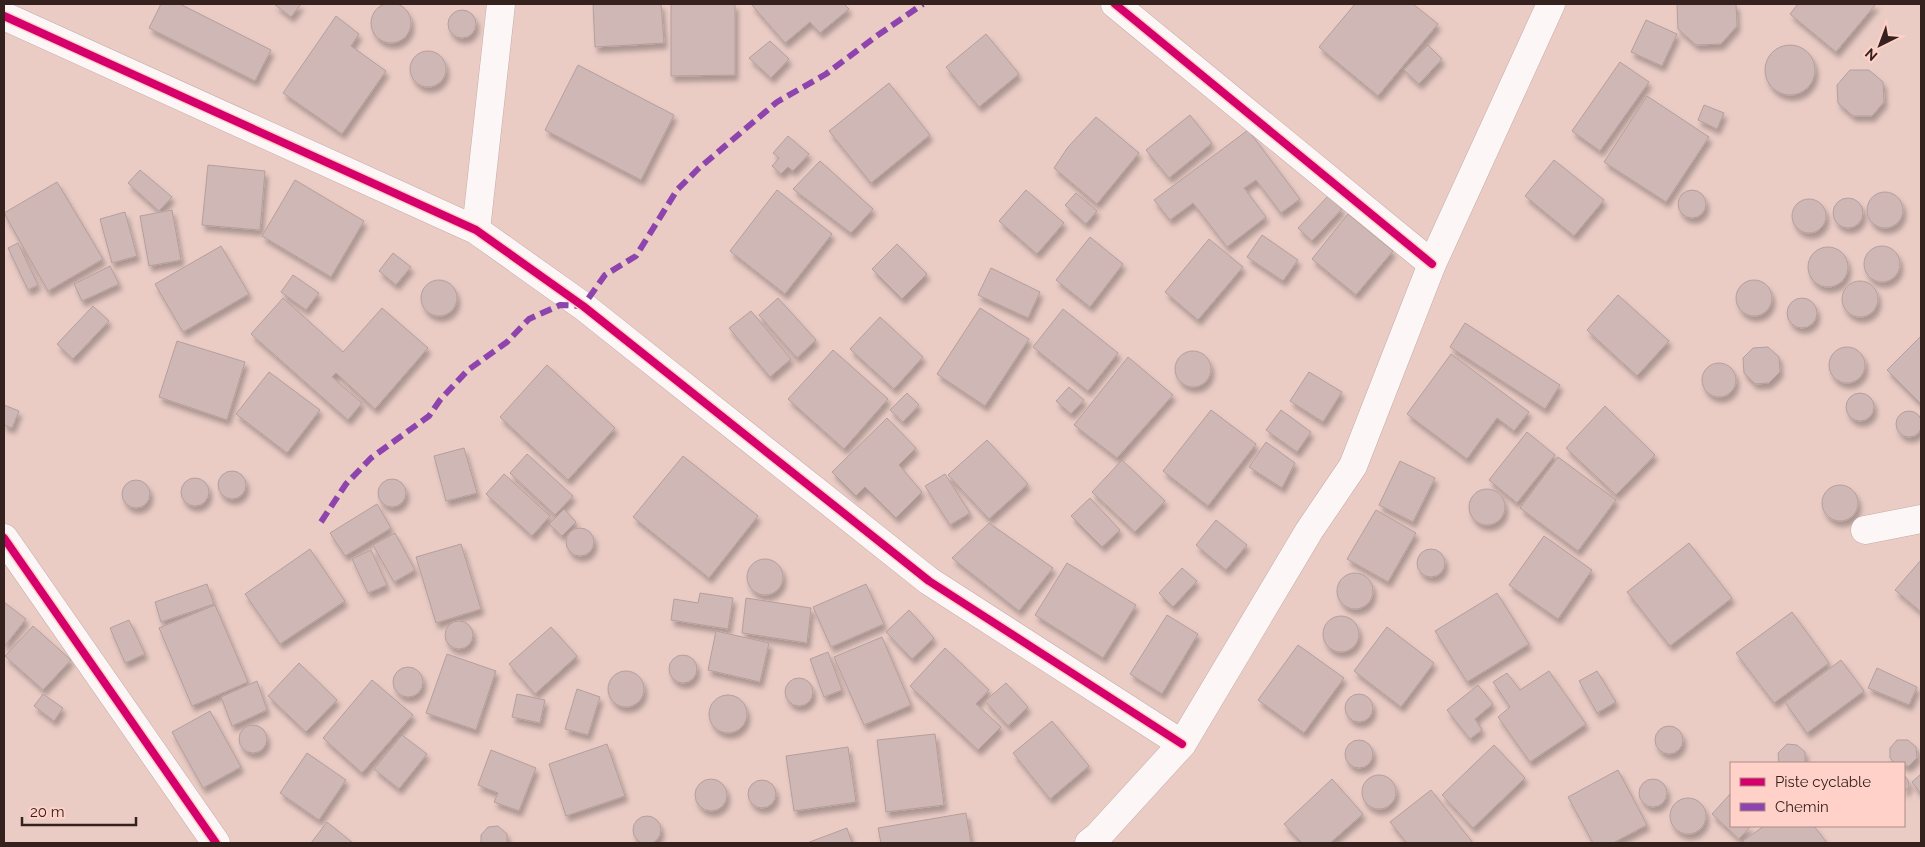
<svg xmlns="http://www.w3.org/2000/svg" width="1925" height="847" font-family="Raleway,sans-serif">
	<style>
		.building { fill: #ceb7b4; stroke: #b59e9c; filter: url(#shadow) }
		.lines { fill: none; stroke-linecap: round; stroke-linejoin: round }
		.street-casing { stroke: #c4aca7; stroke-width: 29 }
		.primary-casing { stroke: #c4aca7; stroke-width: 29 }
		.street { stroke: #fcf7f6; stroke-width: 28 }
		.primary { stroke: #fcf7f6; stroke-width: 28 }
		.quiet { stroke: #8e44ad; stroke-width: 6; stroke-dasharray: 12 6; stroke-linecap: butt }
		.cycleway-casing { stroke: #ffd1c8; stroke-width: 11 }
		.cycleway { stroke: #d6006c; stroke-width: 8 }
	</style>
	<defs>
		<filter id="shadow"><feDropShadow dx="3" dy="5.5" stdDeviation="2.5" flood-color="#0004"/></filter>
	</defs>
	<rect width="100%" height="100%" fill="#eaccc5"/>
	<path class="building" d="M371 23a20 20 0 1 1 40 0a20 20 0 1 1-40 0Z
		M161,4H180L271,50L255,81L149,28Z
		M274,4H301L291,17Z
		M593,4H661L664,43L595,47Z
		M671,4H735V75L671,76Z
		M751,4H844L849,9L820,33L810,22L785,43Z
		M1355,4H1413L1438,24L1378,96L1319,47Z
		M1677,4H1736L1737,26L1721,44L1696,45L1678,29Z
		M1798,4H1876L1836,52L1790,14Z
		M448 24a14 14 0 1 1 28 0a14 14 0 1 1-28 0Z
		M336,16L359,34L351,46L386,71L342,134L283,93Z
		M1646,20L1677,34L1662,66L1631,52Z
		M986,34L1019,74L979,107L946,67Z
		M770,41L789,59L771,78L749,58Z
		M1765 70a25 25 0 1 1 50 0a25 25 0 1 1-50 0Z
		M1428,45L1442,59L1419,84L1404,70Z
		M410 69a18 18 0 1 1 36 0a18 18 0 1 1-36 0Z
		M1620,62L1649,82L1600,151L1572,131Z
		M578,65L674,115L641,180L545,130Z
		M1850,70H1869L1883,82L1884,102L1872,116H1853L1838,103L1837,85Z
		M889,83L930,135L871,183L829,131Z
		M1647,96L1709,137L1666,202L1604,162Z
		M1704,105L1724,113L1717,129L1698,120Z
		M1190,115L1212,143L1169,178L1146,150Z
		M1096,117L1139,153L1097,204L1054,168L1068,147Z
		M1248,130L1300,199L1281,213L1256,180L1244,188L1266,217L1227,247L1193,203L1170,220L1154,200Z
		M788,136L809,154L793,171L788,167L781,174L772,166L779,158L773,153Z
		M1554,160L1604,200L1574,236L1525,196Z
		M820,161L873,209L851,233L793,189Z
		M208,165L265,171L260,230L202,225Z
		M140,170L172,197L159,211L128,183Z
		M295,180L364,221L331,277L262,236Z
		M57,182L103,259L48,291L4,213Z
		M777,190L832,234L785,294L730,251Z
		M1026,190L1064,223L1037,254L999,221Z
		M1678 204a14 14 0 1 1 28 0a14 14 0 1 1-28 0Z
		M1867 210a18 18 0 1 1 36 0a18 18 0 1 1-36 0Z
		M1076,193L1097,211L1086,224L1065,205Z
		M1328,196L1342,209L1312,241L1298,228Z
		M1833 213a15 15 0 1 1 30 0a15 15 0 1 1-30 0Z
		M1792 216a17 17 0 1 1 34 0a17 17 0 1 1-34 0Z
		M172,210L181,260L149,266L140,216Z
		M125,212L137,256L112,263L100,219Z
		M1348,214L1393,251L1356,295L1312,259Z
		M1262,235L1298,260L1283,281L1247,257Z
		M1090,237L1123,264L1090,307L1056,280Z
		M1209,239L1243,267L1198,320L1165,292Z
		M18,243L38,285L28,290L8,248Z
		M897,244L927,274L902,299L872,269Z
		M1864 264a18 18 0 1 1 36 0a18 18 0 1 1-36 0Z
		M221,246L249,294L183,332L155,284Z
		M1808 267a20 20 0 1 1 40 0a20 20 0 1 1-40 0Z
		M393,253L411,267L396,285L379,271Z
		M110,266L119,284L82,301L74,284Z
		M991,268L1040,292L1028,318L978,295Z
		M293,275L319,293L306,310L281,292Z
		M1736 298a18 18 0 1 1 36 0a18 18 0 1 1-36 0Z
		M421 298a18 18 0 1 1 36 0a18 18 0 1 1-36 0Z
		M1842 299a18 18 0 1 1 36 0a18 18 0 1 1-36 0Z
		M1618,295L1669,341L1637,376L1587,330Z
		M1787 313a15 15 0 1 1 30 0a15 15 0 1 1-30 0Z
		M283,298L343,352L382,308L428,348L375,409L336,373L332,377L362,403L348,420L251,334Z
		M778,298L816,340L797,358L759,315Z
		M93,306L109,321L73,359L57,344Z
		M980,308L1029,339L985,406L937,374Z
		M1063,309L1118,353L1088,391L1033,347Z
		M751,311L791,359L770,377L729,328Z
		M880,317L923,357L894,389L850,349Z
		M1465,323L1560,385L1545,409L1450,347Z
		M1921,336V404L1887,370Z
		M177,341L245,362L227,420L159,397Z
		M1829 365a18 18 0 1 1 36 0a18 18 0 1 1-36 0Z
		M1768,347L1779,357L1780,372L1769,383L1755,384L1744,373L1743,358L1753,348Z
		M833,350L888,399L844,449L788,399Z
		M1175 369a18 18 0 1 1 36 0a18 18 0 1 1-36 0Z
		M1451,354L1529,412L1514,431L1497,418L1467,459L1407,414Z
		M1128,357L1173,395L1117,458L1074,425Z
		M1702 380a17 17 0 1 1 34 0a17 17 0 1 1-34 0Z
		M547,365L615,428L568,480L500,417Z
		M269,372L320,410L287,453L236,414Z
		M1309,372L1342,392L1323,422L1290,401Z
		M1069,387L1084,400L1071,414L1056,401Z
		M907,393L919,405L903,422L890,410Z
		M1846 407a14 14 0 1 1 28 0a14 14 0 1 1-28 0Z
		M4,405L19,411L12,428L4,425Z
		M1605,406L1655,455L1616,495L1566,448Z
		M1211,410L1256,444L1208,506L1163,471Z
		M1281,410L1311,432L1297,452L1266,430Z
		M1896 424a13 13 0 1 1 26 0a13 13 0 1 1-26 0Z
		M887,418L916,448L899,465L922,492L896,518L865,487L856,496L832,472Z
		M1527,432L1555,455L1517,503L1489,480Z
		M987,440L1028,484L989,519L948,475Z
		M1266,442L1295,463L1282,488L1249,467Z
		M464,448L477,493L446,501L434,456Z
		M527,454L573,496L555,515L510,473Z
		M683,456L758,516L709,578L633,517Z
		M1558,457L1616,500L1578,551L1520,508Z
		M1122,460L1165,501L1135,532L1092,492Z
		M1400,461L1435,478L1413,522L1379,505Z
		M218 485a14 14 0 1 1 28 0a14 14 0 1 1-28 0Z
		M504,474L550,516L532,536L486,494Z
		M945,474L970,513L950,525L925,486Z
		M181 492a14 14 0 1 1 28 0a14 14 0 1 1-28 0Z
		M378 493a14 14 0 1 1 28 0a14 14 0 1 1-28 0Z
		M122 494a14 14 0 1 1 28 0a14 14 0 1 1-28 0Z
		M1822 503a18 18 0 1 1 36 0a18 18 0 1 1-36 0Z
		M1469 507a18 18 0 1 1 36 0a18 18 0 1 1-36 0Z
		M1090,498L1120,530L1102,547L1071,516Z
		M377,504L391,528L345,556L330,533Z
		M564,509L576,522L562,536L549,524Z
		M1376,510L1416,533L1388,582L1347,559Z
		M1216,520L1247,545L1226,570L1196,545Z
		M989,523L1053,568L1019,611L952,558Z
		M566 542a14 14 0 1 1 28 0a14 14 0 1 1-28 0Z
		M395,533L415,570L394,582L373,545Z
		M1544,536L1592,570L1558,619L1509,585Z
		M1689,543L1732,598L1670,646L1627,592Z
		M461,544L481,609L436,623L416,557Z
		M310,549L345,601L280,644L245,594Z
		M1417 563a14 14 0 1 1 28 0a14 14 0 1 1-28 0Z
		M371,550L387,585L368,593L352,559Z
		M747 577a18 18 0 1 1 36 0a18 18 0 1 1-36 0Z
		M1921,560V612L1895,590Z
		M1067,563L1136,605L1103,658L1035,615Z
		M1182,568L1197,581L1173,607L1159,593Z
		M1337 591a18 18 0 1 1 36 0a18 18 0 1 1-36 0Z
		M207,584L214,604L161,622L155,602Z
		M866,584L884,624L831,647L813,607Z
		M700,593L733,598L728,629L671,620L674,599L698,603Z
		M1497,593L1529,644L1467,682L1435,631Z
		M746,598L811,608L807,643L742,633Z
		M4,602L26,619L4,647Z
		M215,605L248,682L192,706L159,628Z
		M909,610L934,638L912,659L886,632Z
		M1792,612L1829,663L1774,703L1736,653Z
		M1167,615L1198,634L1162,694L1130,674Z
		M1323 634a18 18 0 1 1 36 0a18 18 0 1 1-36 0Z
		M129,620L145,654L125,663L110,628Z
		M445 635a14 14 0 1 1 28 0a14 14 0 1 1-28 0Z
		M33,626L71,660L43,690L5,656Z
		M551,627L577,656L535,694L509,664Z
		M1387,627L1434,663L1401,707L1354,671Z
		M716,631L769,643L760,682L708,670Z
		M882,637L911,705L864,725L834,657Z
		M1298,645L1344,678L1304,733L1258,700Z
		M945,648L989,690L976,704L1001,727L978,750L910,686Z
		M828,652L842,690L824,697L810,659Z
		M447,654L496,671L476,730L426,713Z
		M669 669a14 14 0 1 1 28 0a14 14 0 1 1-28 0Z
		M1841,660L1864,691L1807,733L1785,702Z
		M299,663L337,700L306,732L268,696Z
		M393 682a15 15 0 1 1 30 0a15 15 0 1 1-30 0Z
		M1877,668L1917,687L1909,705L1868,688Z
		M608 689a18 18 0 1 1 36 0a18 18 0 1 1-36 0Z
		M1549,671L1586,724L1530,762L1498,717L1510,707L1493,682L1507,673L1520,690Z
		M1597,671L1616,702L1597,713L1579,681Z
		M785 692a14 14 0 1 1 28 0a14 14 0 1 1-28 0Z
		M372,680L413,715L362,773L323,738Z
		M257,681L267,710L232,726L221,697Z
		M1006,683L1028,707L1008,726L985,701Z
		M1478,685L1493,704L1475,719L1482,730L1470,739L1447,710Z
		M577,689L600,697L588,735L565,729Z
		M43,694L63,708L54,721L34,706Z
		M517,694L545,700L540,723L512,717Z
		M1345 708a14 14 0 1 1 28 0a14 14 0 1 1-28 0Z
		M709 714a19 19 0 1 1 38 0a19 19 0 1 1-38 0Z
		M210,711L241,767L203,788L172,732Z
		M1052,721L1089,766L1050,799L1013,753Z
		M239 739a14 14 0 1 1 28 0a14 14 0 1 1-28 0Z
		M1655 740a14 14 0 1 1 28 0a14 14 0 1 1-28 0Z
		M935,734L944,805L886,812L877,740Z
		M402,735L427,754L399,789L374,769Z
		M1897,740H1908L1916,747L1917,758L1909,766H1904V763H1895L1890,758V748Z
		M1345 754a14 14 0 1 1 28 0a14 14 0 1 1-28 0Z
		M607,744L625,796L566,816L549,764Z
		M1787,744L1797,745L1805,752V763H1779L1778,753Z
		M1494,745L1525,778L1473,828L1442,795Z
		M848,747L856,802L794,811L786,756Z
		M491,750L536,768L519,811L494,802L498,793L478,785Z
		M307,753L346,780L319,820L280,793Z
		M1618,770L1647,825L1613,843H1593L1568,797Z
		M1921,774V794L1912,782Z
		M1904,775L1908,780L1909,787L1904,792Z
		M1362 792a17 17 0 1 1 34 0a17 17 0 1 1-34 0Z
		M1332,779L1363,814L1330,843H1302L1284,824Z
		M695 795a16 16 0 1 1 32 0a16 16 0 1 1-32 0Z
		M1639 793a14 14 0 1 1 28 0a14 14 0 1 1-28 0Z
		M748 794a14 14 0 1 1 28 0a14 14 0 1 1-28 0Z
		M1431,790L1473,843H1407L1390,822Z
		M1731,793V826H1751L1739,839L1712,814Z
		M1670 816a18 18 0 1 1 36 0a18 18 0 1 1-36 0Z
		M966,813L971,843H881L878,828Z
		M633 830a14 14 0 1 1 28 0a14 14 0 1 1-28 0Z
		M327,822L353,843H311Z
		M498,826L507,834V843H481V835L488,827Z
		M1764,826H1814L1827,843H1745L1743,841Z
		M847,828L852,843H807Z"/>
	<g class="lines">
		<defs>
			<path id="street" d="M1115,4L1432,264
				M4,16L476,230L583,306L929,581L1182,744
				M476,230L501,4
				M1865,530L1921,519
				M4,538L216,843"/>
			<path id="primary" d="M1089,843L1098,836L1182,744L1309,531L1353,466L1432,264L1551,4"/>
		</defs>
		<use href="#street" class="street-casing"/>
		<use href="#primary" class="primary-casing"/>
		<use href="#street" class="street"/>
		<use href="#primary" class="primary"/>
		<path class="quiet" d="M321,522L346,484L371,458L429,416L440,400L468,370L507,342L529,319L560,305L583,306L605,275L636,256L677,190L698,169L777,102L826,74L878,35L923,4"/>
		<defs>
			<path id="cycleway" d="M1115,4L1432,264
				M4,16L476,230L583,306L929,581L1182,744
				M4,538L216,843"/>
		</defs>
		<use href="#cycleway" class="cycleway-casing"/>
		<use href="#cycleway" class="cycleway"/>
	</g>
	<rect width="1925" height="847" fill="none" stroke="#35211d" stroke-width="10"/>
	<rect x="1730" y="762" width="175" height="65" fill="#ffd1c8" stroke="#ae8b84"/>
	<rect x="1740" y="778" width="25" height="8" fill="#d6006c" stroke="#ae8b84"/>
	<text x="1775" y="787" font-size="15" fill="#35211d">Piste cyclable</text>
	<rect x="1740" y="803" width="25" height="8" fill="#8e44ad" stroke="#ae8b84"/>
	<text x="1775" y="812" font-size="15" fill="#35211d">Chemin</text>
	<g transform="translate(1880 45) rotate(222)" stroke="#ffd1c8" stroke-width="4" paint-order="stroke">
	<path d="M0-4L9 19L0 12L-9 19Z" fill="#35211d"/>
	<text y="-8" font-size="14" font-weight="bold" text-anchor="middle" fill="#35211d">N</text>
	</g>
	<path d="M22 817v8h114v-8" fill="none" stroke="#35211d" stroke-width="2.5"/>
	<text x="30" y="817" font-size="15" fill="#35211d" stroke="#ffd1c8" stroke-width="4" paint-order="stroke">20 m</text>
</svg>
